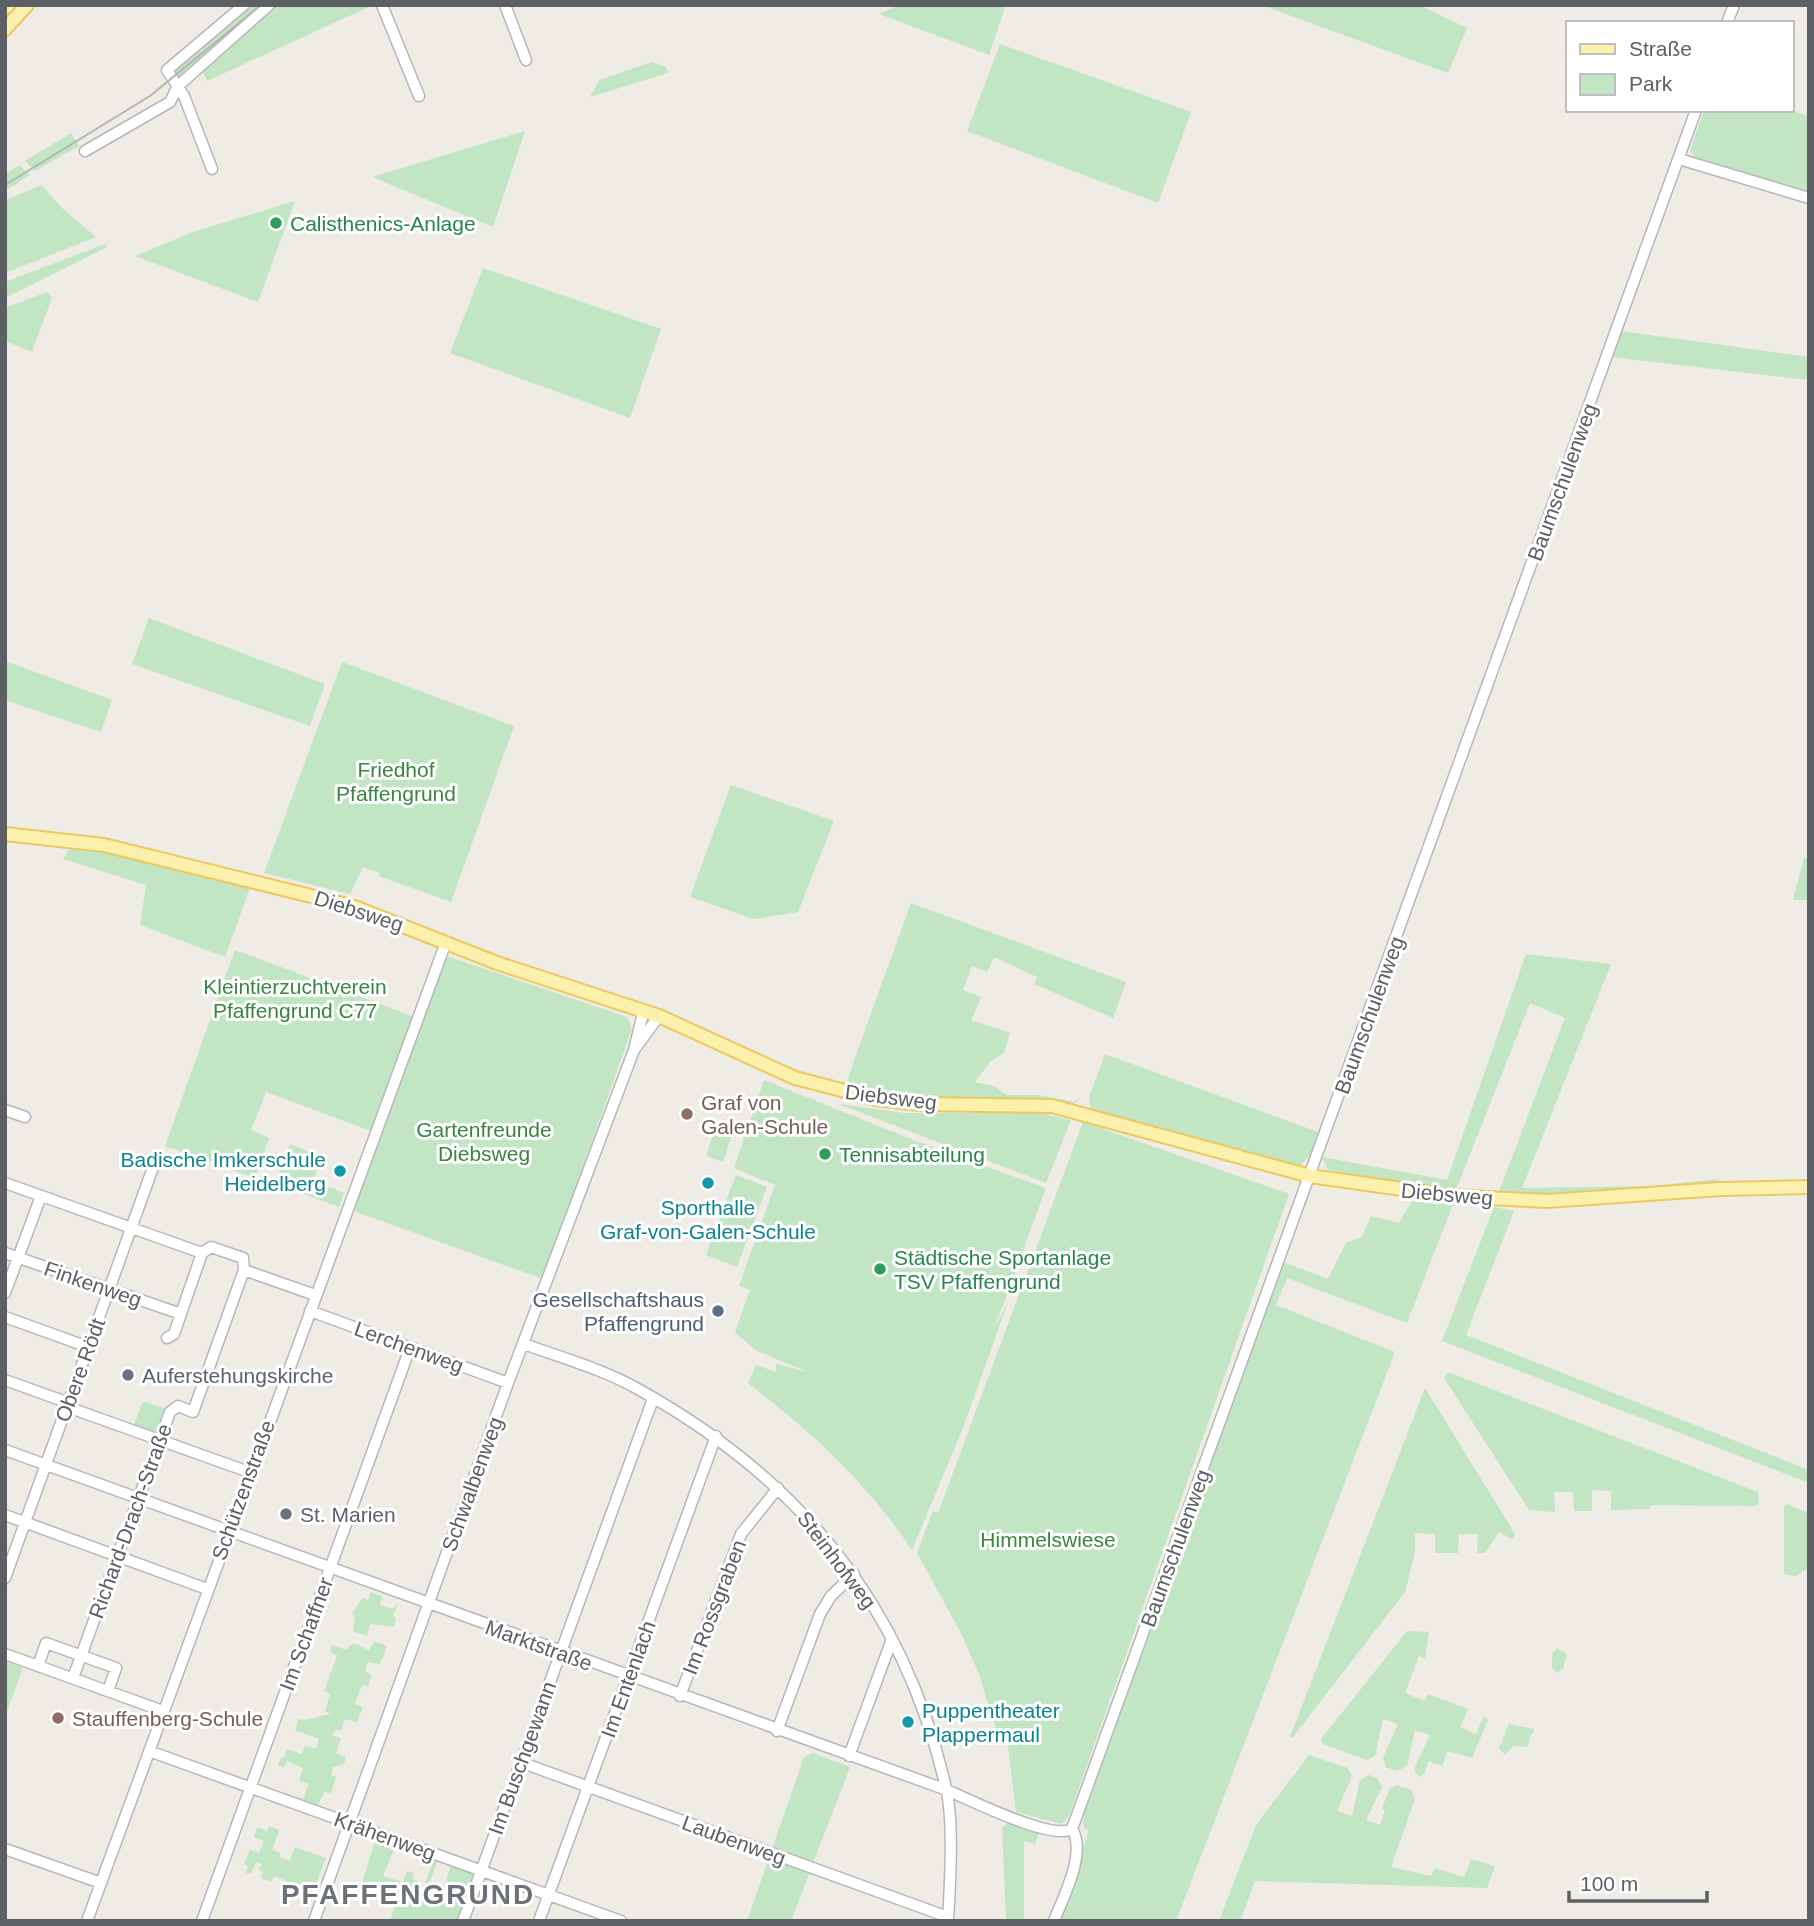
<svg xmlns="http://www.w3.org/2000/svg" width="1814" height="1926" font-family="Helvetica,sans-serif">
	<style>
		.green { fill: #c2e5c3 }
		.lines { fill: none; stroke-linecap: round; stroke-linejoin: round }
		.minor-casing { stroke: #b5b7bb; stroke-width: 13 }
		.major-casing { stroke: #ecc960; stroke-width: 16 }
		.minor { stroke: #fff; stroke-width: 10 }
		.major { stroke: #fcf1ac; stroke-width: 12 }
		.tram { stroke: #b3b4b4; stroke-width: 2 }
		.leisure-dot { fill: #2e9e5b; stroke: #fff; stroke-width: 2.5 }
		.education-dot { fill: #8d6e63; stroke: #fff; stroke-width: 2.5 }
		.culture-dot { fill: #0f9aa8; stroke: #fff; stroke-width: 2.5 }
		.service-dot { fill: #5c6f8a; stroke: #fff; stroke-width: 2.5 }
		.worship-dot { fill: #6b7280; stroke: #fff; stroke-width: 2.5 }
		.labels { text-anchor: middle; dominant-baseline: central; stroke-width: 6; stroke-linejoin: round; paint-order: stroke }
		.leisure-label { font-size: 21px; fill: #27864d; stroke: #fff; text-anchor: start }
		.street-label { font-size: 21px; fill: #5c6064; stroke: #fff }
		.park-label { font-size: 21px; fill: #39863f; stroke: #fff }
		.education-label { font-size: 21px; fill: #785e54; stroke: #fff; text-anchor: start }
		.culture-label { font-size: 21px; fill: #0d838f; stroke: #fff; text-anchor: end }
		.service-label { font-size: 21px; fill: #4e5e75; stroke: #fff; text-anchor: end }
		.worship-label { font-size: 21px; fill: #5b616d; stroke: #fff; text-anchor: start }
		.district-label { font-size: 28px; font-weight: bold; letter-spacing: 2px; fill: #6d7276; stroke: #fff }
	</style>
	<rect width="100%" height="100%" fill="#eeece4"/>
	<path class="green" d="M249,5H266L180,78L177,76L175,68Z
		M274,5L371,6L207,81L201,68Z
		M900,5H1006L989,55L879,14Z
		M1261,5H1419L1467,28L1448,73Z
		M1000,44L1191,112L1158,203L967,131Z
		M652,62L666,67L668,73L590,97L599,80Z
		M1704,110H1790L1809,116V193L1698,160L1690,151Z
		M525,131L493,227L372,177Z
		M71,133L79,146L35,171L25,161Z
		M19,165L30,175L5,191V174Z
		M42,185L62,208L96,237L5,273V200Z
		M295,201L258,302L135,256L193,232Z
		M105,244L107,247L5,298V282Z
		M483,268L661,329L630,418L450,353Z
		M47,292L52,298L32,352L5,341V308Z
		M1621,331L1809,357V380L1611,357Z
		M149,618L325,684L310,726L132,664Z
		M5,661L112,700L101,732L5,700Z
		M342,662L514,726L451,902L379,876L380,873L363,867L350,894L264,873Z
		M731,785L834,821L798,912L754,919L690,897Z
		M76,846L251,885L225,957L140,925L146,885L63,859L70,848Z
		M1804,858L1809,859V900H1793Z
		M911,903L1126,982L1113,1018L1034,984L1037,977L994,957L987,972L972,966L963,990L981,997L971,1020L1010,1033L1004,1053L990,1062L975,1082L994,1086L1007,1095H1039L1074,1102L1082,1097L1072,1105L1011,1098L912,1099L851,1089L848,1080L852,1066Z
		M235,950L412,1016L371,1131L266,1092L251,1130L269,1138L255,1178L165,1146Z
		M1526,954L1611,964L1522,1188L1651,1186L1720,1179L1707,1186L1550,1196L1498,1194L1565,1018L1530,1003L1455,1192L1328,1170L1322,1157L1447,1180Z
		M449,957L627,1017L632,1029L543,1279L351,1210L440,963Z
		M1105,1054L1318,1132L1310,1155L1300,1166L1293,1165L1091,1109L1089,1098Z
		M764,1080L916,1141L1046,1188L995,1327L1008,1302L963,1428L912,1550C866,1481 812,1433 748,1383L756,1365L776,1372V1364L808,1372L755,1350L735,1332L750,1290L739,1286L775,1185L734,1168Z
		M838,1104L905,1113H1039L1071,1120L1046,1183Z
		M1083,1122L1289,1194L1069,1816L1062,1824L1016,1812L1008,1746L997,1733L979,1674L962,1635L917,1553L933,1511L938,1513Z
		M716,1126L733,1132L723,1162L706,1156Z
		M290,1144L322,1157L313,1181L344,1193L339,1207L275,1183Z
		M736,1175L767,1187L737,1267L706,1255Z
		M1412,1201L1453,1204L1407,1323L1287,1278L1276,1305L1395,1352L1176,1921H1057L1089,1831L1083,1826L1084,1814L1283,1262L1328,1279L1346,1243L1362,1237L1371,1216L1399,1223Z
		M1494,1207L1514,1211L1466,1335L1809,1470V1483L1442,1341Z
		M1448,1372L1758,1492L1759,1502L1755,1506L1651,1505L1650,1509L1611,1510V1491L1592,1490V1511H1574L1573,1492H1554L1555,1512L1529,1510L1444,1378Z
		M1425,1388L1515,1534L1512,1539L1499,1532L1485,1553H1477L1478,1534H1459L1458,1553H1435V1534L1415,1533V1553L1405,1592L1293,1737H1290Z
		M145,1402L166,1409L158,1433L134,1425L142,1403Z
		M1787,1504L1809,1513V1568L1796,1576L1784,1574V1508Z
		M371,1592L382,1596L380,1605L392,1609L398,1603L393,1616L396,1618L394,1627L370,1624L367,1636L353,1631L355,1616L352,1614L362,1598L368,1600Z
		M1407,1631L1429,1632L1425,1658L1419,1656L1405,1693L1424,1701L1428,1694L1468,1709L1460,1727L1476,1734L1484,1716L1488,1720L1472,1758L1448,1751L1442,1766L1429,1761L1424,1774L1418,1777L1414,1769L1430,1735L1415,1730L1407,1766L1397,1771L1386,1767L1383,1758L1398,1724L1383,1719L1375,1756L1366,1760L1323,1744L1321,1739Z
		M374,1641L387,1646L380,1664L368,1662L365,1671L372,1676L368,1686L362,1685L355,1704L363,1707L357,1722L345,1719L341,1731L336,1729L332,1735L341,1739L336,1753L346,1757L344,1764L333,1767L331,1775L336,1777L331,1793L324,1792L318,1805L303,1799L309,1784L299,1781L303,1768L287,1761L284,1768L278,1765L281,1757L284,1758L287,1749L302,1754L305,1746L316,1749L319,1739L295,1730L299,1719C309,1722 321,1714 333,1714L325,1711L330,1694L324,1691L337,1656L330,1652L332,1645L346,1650L353,1643L369,1650Z
		M1557,1648L1567,1654L1563,1669L1557,1673L1552,1668V1654Z
		M5,1661L23,1668L5,1717Z
		M1509,1724L1534,1729L1527,1747L1513,1746L1505,1755L1499,1748Z
		M813,1753L850,1767L791,1921H747L804,1757Z
		M1309,1755L1348,1768L1352,1776L1337,1811L1352,1816L1360,1780L1369,1775L1377,1778L1382,1787L1366,1820L1380,1825L1385,1810L1382,1809L1389,1789L1397,1785L1411,1790L1415,1799L1391,1867L1431,1876L1435,1868L1464,1877L1471,1859L1495,1866L1487,1888L1255,1881L1240,1921H1219L1256,1825Z
		M1009,1822L1039,1832L1035,1844L1024,1841V1921H1006L1002,1828Z
		M269,1826L279,1830L272,1850L280,1853V1857L290,1861L295,1847L326,1858L313,1892L274,1876L271,1882L261,1878L263,1872L259,1870L262,1864L256,1862L251,1874L246,1873L248,1866L244,1864L250,1849L259,1853L264,1841L254,1837L257,1827L267,1831Z
		M376,1837L409,1849L407,1853L394,1849L383,1876L403,1882L407,1871L414,1873L412,1879L418,1882L414,1893L421,1895L434,1858L438,1860L430,1881L435,1883L429,1894L441,1900L451,1864L475,1872L458,1921H390L396,1902L360,1890Z"/>
	<g class="lines">
		<defs>
			<path id="minor" d="M382,5L419,96
				M505,5L526,60
				M1727,23L1734,5
				M85,151L170,102L178,86L269,5
				M1679,159L1809,198
				M212,169L184,96L167,70L244,5
				M634,1050L659,1016
				M5,1110L25,1117
				M5,1183L202,1253L211,1247L243,1258L244,1270L315,1295
				M5,1253L181,1314
				M5,1293L41,1196
				M310,1311L508,1383
				M5,1317L88,1347
				M167,1338L174,1334L202,1253
				M524,1344C562,1358 603,1369 638,1389C800,1479 904,1605 946,1788C954,1820 950,1887 948,1921
				M5,1380L69,1403L73,1409L249,1472
				M5,1450L947,1790C970,1800 1052,1841 1072,1829
				M5,1515L207,1589
				M5,1578L155,1162
				M5,1654L163,1711
				M38,1666L46,1643L116,1668L108,1691
				M73,1678L170,1412L178,1406L193,1412L244,1270
				M680,1696L741,1534L778,1488
				M777,1731L820,1614L831,1596L854,1574
				M149,1751L621,1921
				M849,1756L892,1639
				M520,1762L948,1917
				M5,1849L101,1883
				M87,1921L446,942
				M202,1921L410,1348
				M314,1921L508,1383L634,1050L643,1013
				M463,1921L653,1399
				M539,1921L716,1436
				M1054,1921C1063,1897 1087,1853 1072,1829L1696,110"/>
			<path id="major" d="M5,8L8,5
				M5,29L27,5
				M5,834L104,845L352,906L497,963L659,1016L795,1078L876,1099L920,1104L1052,1106L1310,1176L1451,1196L1547,1201L1720,1189L1809,1187"/>
		</defs>
		<use href="#minor" class="minor-casing"/>
		<use href="#major" class="major-casing"/>
		<use href="#minor" class="minor"/>
		<use href="#major" class="major"/>
		<path class="tram" d="M5,185L150,96L261,5"/>
	</g>
	<g class="leisure-dot">
		<circle cx="276" cy="223" r="7"/>
		<circle cx="825" cy="1154" r="7"/>
		<circle cx="880" cy="1269" r="7"/>
	</g>
	<g class="education-dot">
		<circle cx="687" cy="1114" r="7"/>
		<circle cx="58" cy="1718" r="7"/>
	</g>
	<g class="culture-dot">
		<circle cx="340" cy="1171" r="7"/>
		<circle cx="708" cy="1183" r="7"/>
		<circle cx="908" cy="1722" r="7"/>
	</g>
	<circle class="service-dot" cx="718" cy="1311" r="7"/>
	<g class="worship-dot">
		<circle cx="128" cy="1375" r="7"/>
		<circle cx="286" cy="1514" r="7"/>
	</g>
	<g class="labels">
		<g class="leisure-label">
			<text x="290" y="223">Calisthenics-Anlage</text>
			<text x="839" y="1154">Tennisabteilung</text>
			<text x="894" y="1257">Städtische Sportanlage<tspan x="894" dy="24">TSV Pfaffengrund</tspan></text>
		</g>
		<g class="street-label">
			<text transform="translate(1562 482) rotate(-70)">Baumschulenweg</text>
			<text transform="translate(359 911) rotate(18)">Diebsweg</text>
			<text transform="translate(1369 1015) rotate(-70)">Baumschulenweg</text>
			<text transform="translate(891 1097) rotate(7)">Diebsweg</text>
			<text transform="translate(1447 1194) rotate(5)">Diebsweg</text>
			<text transform="translate(93 1284) rotate(19)">Finkenweg</text>
			<text transform="translate(409 1347) rotate(20)">Lerchenweg</text>
			<text transform="translate(80 1370) rotate(-70)">Obere Rödt</text>
			<text transform="translate(472 1484) rotate(-70)">Schwalbenweg</text>
			<text transform="translate(243 1490) rotate(-70)">Schützenstraße</text>
			<text transform="translate(130 1521) rotate(-70)">Richard-Drach-Straße</text>
			<text transform="translate(1175 1548) rotate(-70)">Baumschulenweg</text>
			<text transform="translate(837 1560) rotate(53)">Steinhofweg</text>
			<text transform="translate(714 1607) rotate(-69)">Im Rossgraben</text>
			<text transform="translate(306 1634) rotate(-70)">Im Schaffner</text>
			<text transform="translate(539 1645) rotate(20)">Marktstraße</text>
			<text transform="translate(628 1679) rotate(-70)">Im Entenlach</text>
			<text transform="translate(522 1758) rotate(-70)">Im Buschgewann</text>
			<text transform="translate(385 1836) rotate(20)">Krähenweg</text>
			<text transform="translate(734 1840) rotate(20)">Laubenweg</text>
		</g>
		<g class="park-label">
			<text x="396" y="769">Friedhof<tspan x="396" dy="24">Pfaffengrund</tspan></text>
			<text x="295" y="986">Kleintierzuchtverein<tspan x="295" dy="24">Pfaffengrund C77</tspan></text>
			<text x="484" y="1129">Gartenfreunde<tspan x="484" dy="24">Diebsweg</tspan></text>
			<text x="1048" y="1539">Himmelswiese</text>
		</g>
		<g class="education-label">
			<text x="701" y="1102">Graf von<tspan x="701" dy="24">Galen-Schule</tspan></text>
			<text x="72" y="1718">Stauffenberg-Schule</text>
		</g>
		<g class="culture-label">
			<text x="326" y="1159">Badische Imkerschule<tspan x="326" dy="24">Heidelberg</tspan></text>
			<text x="708" y="1207" text-anchor="middle">Sporthalle<tspan x="708" dy="24">Graf-von-Galen-Schule</tspan></text>
			<text x="922" y="1710" text-anchor="start">Puppentheater<tspan x="922" dy="24">Plappermaul</tspan></text>
		</g>
		<g class="service-label">
			<text x="704" y="1299">Gesellschaftshaus<tspan x="704" dy="24">Pfaffengrund</tspan></text>
		</g>
		<g class="worship-label">
			<text x="142" y="1375">Auferstehungskirche</text>
			<text x="300" y="1514">St. Marien</text>
		</g>
		<g class="district-label">
			<text x="408" y="1894">PFAFFENGRUND</text>
		</g>
	</g>
	<rect width="1814" height="1926" fill="none" stroke="#5c6064" stroke-width="14"/>
	<rect x="1566" y="21" width="228" height="91" fill="#ffffff" stroke="#bebfc1" stroke-width="2"/>
	<rect x="1580" y="44" width="35" height="10" fill="#fcf1ac" stroke="#bebfc1" stroke-width="2"/>
	<text x="1629" y="56" font-size="21" fill="#5c6064">Straße</text>
	<rect x="1580" y="74" width="35" height="21" fill="#c2e5c3" stroke="#bebfc1" stroke-width="2"/>
	<text x="1629" y="91" font-size="21" fill="#5c6064">Park</text>
	<path d="M1569 1891v10h138v-10" fill="none" stroke="#5c6064" stroke-width="3.5"/>
	<text x="1580" y="1891" font-size="21" fill="#5c6064" stroke="#ffffff" stroke-width="5" paint-order="stroke">100 m</text>
</svg>
